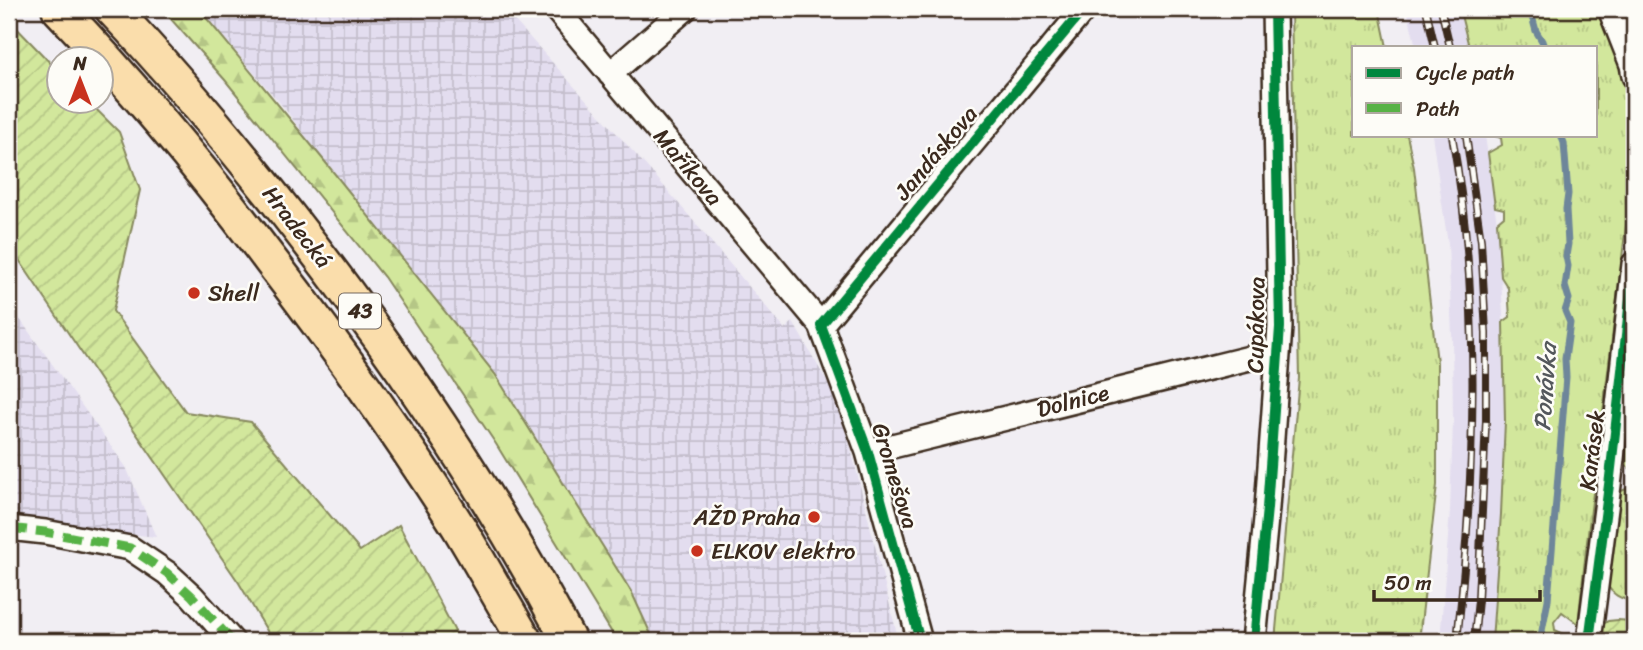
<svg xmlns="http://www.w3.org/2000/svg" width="1643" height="650" font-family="Sriracha,sans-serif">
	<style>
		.built { fill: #e3ddef }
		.industrial { fill: url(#industrial-grid) }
		.grass { fill: url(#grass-tufts); stroke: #86885d; stroke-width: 2 }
		.forest { fill: url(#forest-firs); stroke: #86885d; stroke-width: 2 }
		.garden { fill: url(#garden-furrows); stroke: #86885d; stroke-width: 2 }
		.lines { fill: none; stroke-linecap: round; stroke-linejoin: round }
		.stream { stroke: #6e869a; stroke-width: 7 }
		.minor-casing { stroke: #3b2a1e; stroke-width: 28 }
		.highway-casing { stroke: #3b2a1e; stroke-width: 38 }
		.minor { stroke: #fdfcf7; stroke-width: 23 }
		.highway { stroke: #faddab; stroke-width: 33 }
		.rail-casing { stroke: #3b2a1e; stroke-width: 8 }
		.rail { stroke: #fdfcf7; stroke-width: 5; stroke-dasharray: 16; stroke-linecap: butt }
		.quiet { stroke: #57b245; stroke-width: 9; stroke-dasharray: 18 9; stroke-linecap: butt }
		.cycleway-casing { stroke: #fdfcf7; stroke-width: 15 }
		.cycleway { stroke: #00873e; stroke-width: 10 }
		.poi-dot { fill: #c8321e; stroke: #fdfcf7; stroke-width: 2.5 }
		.labels { text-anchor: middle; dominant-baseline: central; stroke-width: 5; stroke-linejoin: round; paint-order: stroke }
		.shield { fill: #fdfcf7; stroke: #75695f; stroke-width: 2 }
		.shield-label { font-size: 21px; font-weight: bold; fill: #3b2a1e }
		.street-label { font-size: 23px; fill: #3b2a1e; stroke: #fdfcf7 }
		.poi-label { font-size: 23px; fill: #3b2a1e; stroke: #fdfcf7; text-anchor: start }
		.water-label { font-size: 24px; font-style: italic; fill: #54585c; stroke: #fdfcf7 }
	</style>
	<defs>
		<pattern id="industrial-grid" width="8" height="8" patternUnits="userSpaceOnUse" patternTransform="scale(1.75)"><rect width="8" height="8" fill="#e3ddef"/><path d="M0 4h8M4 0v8" fill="none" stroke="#c4becc"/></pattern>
		<pattern id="grass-tufts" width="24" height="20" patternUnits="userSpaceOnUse" patternTransform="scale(1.75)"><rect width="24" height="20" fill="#d2e79c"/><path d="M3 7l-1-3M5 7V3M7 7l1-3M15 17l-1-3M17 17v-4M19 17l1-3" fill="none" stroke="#b5c686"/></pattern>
		<pattern id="forest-firs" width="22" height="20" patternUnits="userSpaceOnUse" patternTransform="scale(1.75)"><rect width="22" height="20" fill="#d2e79c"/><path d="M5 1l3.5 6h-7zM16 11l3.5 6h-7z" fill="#b5c686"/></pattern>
		<pattern id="garden-furrows" width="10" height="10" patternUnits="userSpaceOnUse" patternTransform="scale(1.75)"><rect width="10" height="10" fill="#d2e79c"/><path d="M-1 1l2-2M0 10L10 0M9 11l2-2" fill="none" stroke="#b5c686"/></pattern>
	</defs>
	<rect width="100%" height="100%" fill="#f1eef3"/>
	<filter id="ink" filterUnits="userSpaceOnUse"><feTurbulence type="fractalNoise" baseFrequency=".0143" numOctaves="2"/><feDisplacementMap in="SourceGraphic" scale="14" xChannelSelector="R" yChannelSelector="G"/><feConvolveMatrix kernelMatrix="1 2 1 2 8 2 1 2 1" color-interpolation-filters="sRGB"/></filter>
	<g filter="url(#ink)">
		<path class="built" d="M1407,9H1460L1469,47H1416Z
			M1432,135H1485L1499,239L1504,333L1505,421L1501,514L1492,641H1440L1450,511L1453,421L1452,335L1448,244Z"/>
		<path class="industrial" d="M199,9H504L657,178L785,329L793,322L830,387L850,445L897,634L869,641H654L632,593L495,374L322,158L285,109Z
			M9,304L126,467L156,537L9,520Z"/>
		<path class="grass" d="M1291,9H1379L1387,47H1354V135H1407L1414,168L1437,362V485L1419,641H1275L1299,378Z
			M1453,9H1596L1615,52L1624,83L1630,118L1633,151L1631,185L1586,550L1578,624L1562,612L1554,622L1555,630L1564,634H1575V641H1492L1501,514L1505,421L1503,322L1510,317L1508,288L1501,277L1497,222L1504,216V209L1495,207L1488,153L1502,145L1501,138L1492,135H1596V47H1469L1460,11Z
			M1634,348V472L1621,461Z
			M1634,486V601C1619,599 1613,595 1605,582L1616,493Z"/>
		<path class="forest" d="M162,9H199L322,158L495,374L632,593L654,641H617L496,444L384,277L225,80Z"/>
		<path class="garden" d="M9,20L59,72L60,102H89L119,132L140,190L113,311L186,412L251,422L360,551L399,525L460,641H273L239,583L112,398L9,245Z
			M1618,620L1630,621L1634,626V641H1598L1599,627L1608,621Z"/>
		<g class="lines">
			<path class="stream" d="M1530,9L1536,31L1542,41L1544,47
				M1540,641L1548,600L1566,377L1565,359L1570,323L1565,311L1569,299L1565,286L1568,266L1566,256L1568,244L1566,209L1568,194L1564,143L1561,135"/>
			<defs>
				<path id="minor" d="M556,9L821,325L868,452L920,641
					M1610,9L1632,65L1634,76
					M610,74L685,9
					M821,325L1084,9
					M868,452L1278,351
					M9,528L45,532L130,548L167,573L192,596L232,641
					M1254,641L1267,508L1280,327L1274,9
					M1589,641L1610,477L1634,264"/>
				<path id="highway" d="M59,9C135,88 205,173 271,261C337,347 400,435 458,526C481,564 503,603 525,641
					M112,9C174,74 231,143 287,214C392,348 489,490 569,641"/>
			</defs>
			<use href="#minor" class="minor-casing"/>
			<use href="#highway" class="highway-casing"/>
			<use href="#minor" class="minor"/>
			<use href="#highway" class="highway"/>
			<defs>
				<path id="rail" d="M1426,9L1435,47
					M1441,9L1450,47
					M1452,135C1482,301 1475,474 1457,641
					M1466,135L1481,241L1486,333V421L1478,600L1474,641"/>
			</defs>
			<use href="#rail" class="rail-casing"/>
			<use href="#rail" class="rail"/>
			<path class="quiet" d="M9,528L45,532L130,548L167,573L192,596L232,641"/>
			<defs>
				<path id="cycleway" d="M920,641L868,452L821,325L1084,9
					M1254,641L1267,508L1280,327L1274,9
					M1589,641L1610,477L1634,264"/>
			</defs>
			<use href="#cycleway" class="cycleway-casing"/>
			<use href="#cycleway" class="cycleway"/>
		</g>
	</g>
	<g class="poi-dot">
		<circle cx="194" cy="293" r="7"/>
		<circle cx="814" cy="517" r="7"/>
		<circle cx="697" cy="551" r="7"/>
	</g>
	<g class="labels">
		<rect class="shield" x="339" y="293.5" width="42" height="35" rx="5"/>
		<g class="shield-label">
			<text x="360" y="311">43</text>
		</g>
		<g class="street-label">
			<text transform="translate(936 153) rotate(-50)">Jandáskova</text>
			<text transform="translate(688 167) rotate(50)">Maříkova</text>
			<text transform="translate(297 227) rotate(52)">Hradecká</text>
			<text transform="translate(1256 325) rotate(-89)">Cupákova</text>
			<text transform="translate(1073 401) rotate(-14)">Dolnice</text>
			<text transform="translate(1592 450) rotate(-83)">Karásek</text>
			<text transform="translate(895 476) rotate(73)">Gromešova</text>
		</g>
		<g class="poi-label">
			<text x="208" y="293">Shell</text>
			<text x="800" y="517" text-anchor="end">AŽD Praha</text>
			<text x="711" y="551">ELKOV elektro</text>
		</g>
		<g class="water-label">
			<text transform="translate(1545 387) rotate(-86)">Ponávka</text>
		</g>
	</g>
	<rect width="1643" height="650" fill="none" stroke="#fdfcf7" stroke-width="35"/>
	<rect x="18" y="18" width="1608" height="615" fill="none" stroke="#3b2a1e" stroke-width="2.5" filter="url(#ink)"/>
	<rect x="1352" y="46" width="245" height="91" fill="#fdfcf7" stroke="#afa8a0" stroke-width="2"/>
	<rect x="1366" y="68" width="35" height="10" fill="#00873e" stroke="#afa8a0" stroke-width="2"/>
	<text x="1416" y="80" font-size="21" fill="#3b2a1e">Cycle path</text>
	<rect x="1366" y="103" width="35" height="10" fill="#57b245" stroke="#afa8a0" stroke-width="2"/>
	<text x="1416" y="116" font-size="21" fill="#3b2a1e">Path</text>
	<g transform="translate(80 80)"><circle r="33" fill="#fdfcf7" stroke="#afa8a0" stroke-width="2"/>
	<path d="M0-5L12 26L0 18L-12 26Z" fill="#c8321e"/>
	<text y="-10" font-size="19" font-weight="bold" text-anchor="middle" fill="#3b2a1e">N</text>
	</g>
	<path d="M1374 590v10h166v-10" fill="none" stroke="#3b2a1e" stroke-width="3.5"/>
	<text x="1384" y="590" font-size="21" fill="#3b2a1e" stroke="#fdfcf7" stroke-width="5" paint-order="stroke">50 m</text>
</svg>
